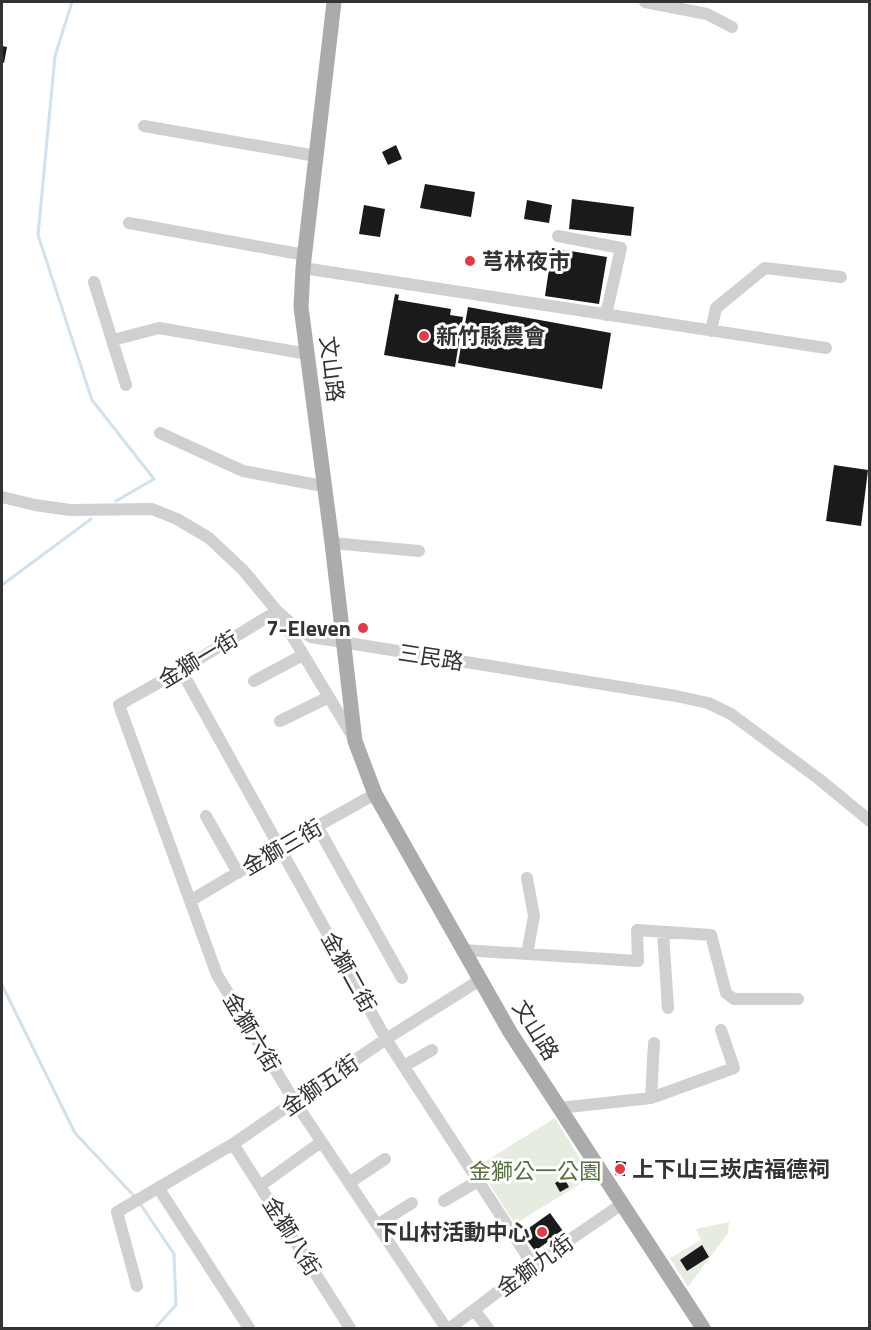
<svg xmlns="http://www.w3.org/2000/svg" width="871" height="1330" font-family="'Titillium Web','Noto Sans TC',sans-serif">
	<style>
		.green { fill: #e6ecdf }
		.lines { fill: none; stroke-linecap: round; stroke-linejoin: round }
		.stream { stroke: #cfe2ee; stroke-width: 3 }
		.building { fill: #1a1a1a }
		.minor { stroke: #d0d0d0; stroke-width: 12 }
		.major { stroke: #ababab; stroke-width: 15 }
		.poi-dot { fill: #e63946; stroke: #fff; stroke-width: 2 }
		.labels { text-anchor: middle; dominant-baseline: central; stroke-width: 6; stroke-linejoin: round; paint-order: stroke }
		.poi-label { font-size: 22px; font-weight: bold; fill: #333; stroke: #fff; text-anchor: start }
		.street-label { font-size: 22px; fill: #333; stroke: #fff }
		.park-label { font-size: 22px; fill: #56703f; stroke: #fff }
	</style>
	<rect width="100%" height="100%" fill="#fff"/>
	<path class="green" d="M555,1118L591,1177L515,1224L478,1166Z
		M729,1222L728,1233L688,1287L670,1258L701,1240L696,1229Z"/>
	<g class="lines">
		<path class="stream" d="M72,2L55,56L38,235L92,400L154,479L116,501
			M2,585L91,519
			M2,985L75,1133L135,1197
			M139,1202L174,1254L176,1305L155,1328"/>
	</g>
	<path class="building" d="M2,46L7,47L4,63L2,62Z
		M396,145L402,159L388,165L382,152Z
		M425,184L475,192L471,217L420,208Z
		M572,199L634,207L631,236L569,229Z
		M527,200L552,205L549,223L524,219Z
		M364,205L385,209L380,237L359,234Z
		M552,248L607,257L599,304L545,296Z
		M395,294L399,295L398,300L451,309L450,315L463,317L455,367L384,355Z
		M468,307L611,333L602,389L458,363Z
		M834,465L868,470L861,526L826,521Z
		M616,1161L626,1162L625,1176L615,1175Z
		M564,1178L569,1187L560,1192L555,1183Z
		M550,1213L563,1231L535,1251L522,1233Z
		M702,1245L709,1257L687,1271L680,1260Z"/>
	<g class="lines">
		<path class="minor" d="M645,2L707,14L732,27
			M144,126L316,156
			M129,223L305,255
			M558,236L621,248L606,315
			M303,268L826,348
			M94,282L126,385
			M711,331L716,308L765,268L841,277
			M113,340L159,328L308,354
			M160,433L243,471L323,486
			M2,497L35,505L70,510L152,509L177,519L209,538L243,570L277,611L294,626L311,637L676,696L708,703L731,714L819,779L870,821
			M332,543L419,551
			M181,670L386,1039L533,1265
			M254,681L303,655
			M280,721L329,697
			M353,737L277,611L181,670L119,705L217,975L295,1102L446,1328
			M206,816L238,873
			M317,826L402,978
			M190,901L280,847L375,794
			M663,932L668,1008
			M463,950L638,961L637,930L711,935L726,993L734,999H798
			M527,954L534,916L527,878
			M404,1066L432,1050
			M651,1098L654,1043
			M559,1108L651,1098L734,1068L721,1030
			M233,1144L350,1328
			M349,1183L385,1159
			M260,1186L321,1142
			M159,1189L249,1328
			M444,1201L478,1181
			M377,1225L412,1203
			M137,1286L117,1212L233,1144L386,1039L480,980
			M474,1310L488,1328
			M450,1328L533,1265L622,1204"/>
		<path class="major" d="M334,2L303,268L301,307L332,543L355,741L375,794L510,1032L703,1328"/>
	</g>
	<g class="poi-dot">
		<circle cx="470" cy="261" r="6"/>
		<circle cx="424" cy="336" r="6"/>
		<circle cx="363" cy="628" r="6"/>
		<circle cx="620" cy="1169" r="6"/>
		<circle cx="542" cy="1232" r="6"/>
	</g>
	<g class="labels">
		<g class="poi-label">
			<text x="482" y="261">芎林夜市</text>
			<text x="436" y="336">新竹縣農會</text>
			<text x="351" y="628" text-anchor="end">7-Eleven</text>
			<text x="632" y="1169">上下山三崁店福德祠</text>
			<text x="530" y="1232" text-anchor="end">下山村活動中心</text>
		</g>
		<g class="street-label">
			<text transform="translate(332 369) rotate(83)">文山路</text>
			<text transform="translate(431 657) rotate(9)">三民路</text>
			<text transform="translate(198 659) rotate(-31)">金獅一街</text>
			<text transform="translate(282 847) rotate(-30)">金獅三街</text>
			<text transform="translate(349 972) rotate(61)">金獅二街</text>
			<text transform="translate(536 1030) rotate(58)">文山路</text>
			<text transform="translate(252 1032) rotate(59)">金獅六街</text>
			<text transform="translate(320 1085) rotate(-35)">金獅五街</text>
			<text transform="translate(292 1236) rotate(58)">金獅八街</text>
			<text transform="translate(535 1265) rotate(-36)">金獅九街</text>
		</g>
		<g class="park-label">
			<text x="535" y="1171">金獅公一公園</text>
		</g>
	</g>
	<rect width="871" height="1330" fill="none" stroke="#333333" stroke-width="6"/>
</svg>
